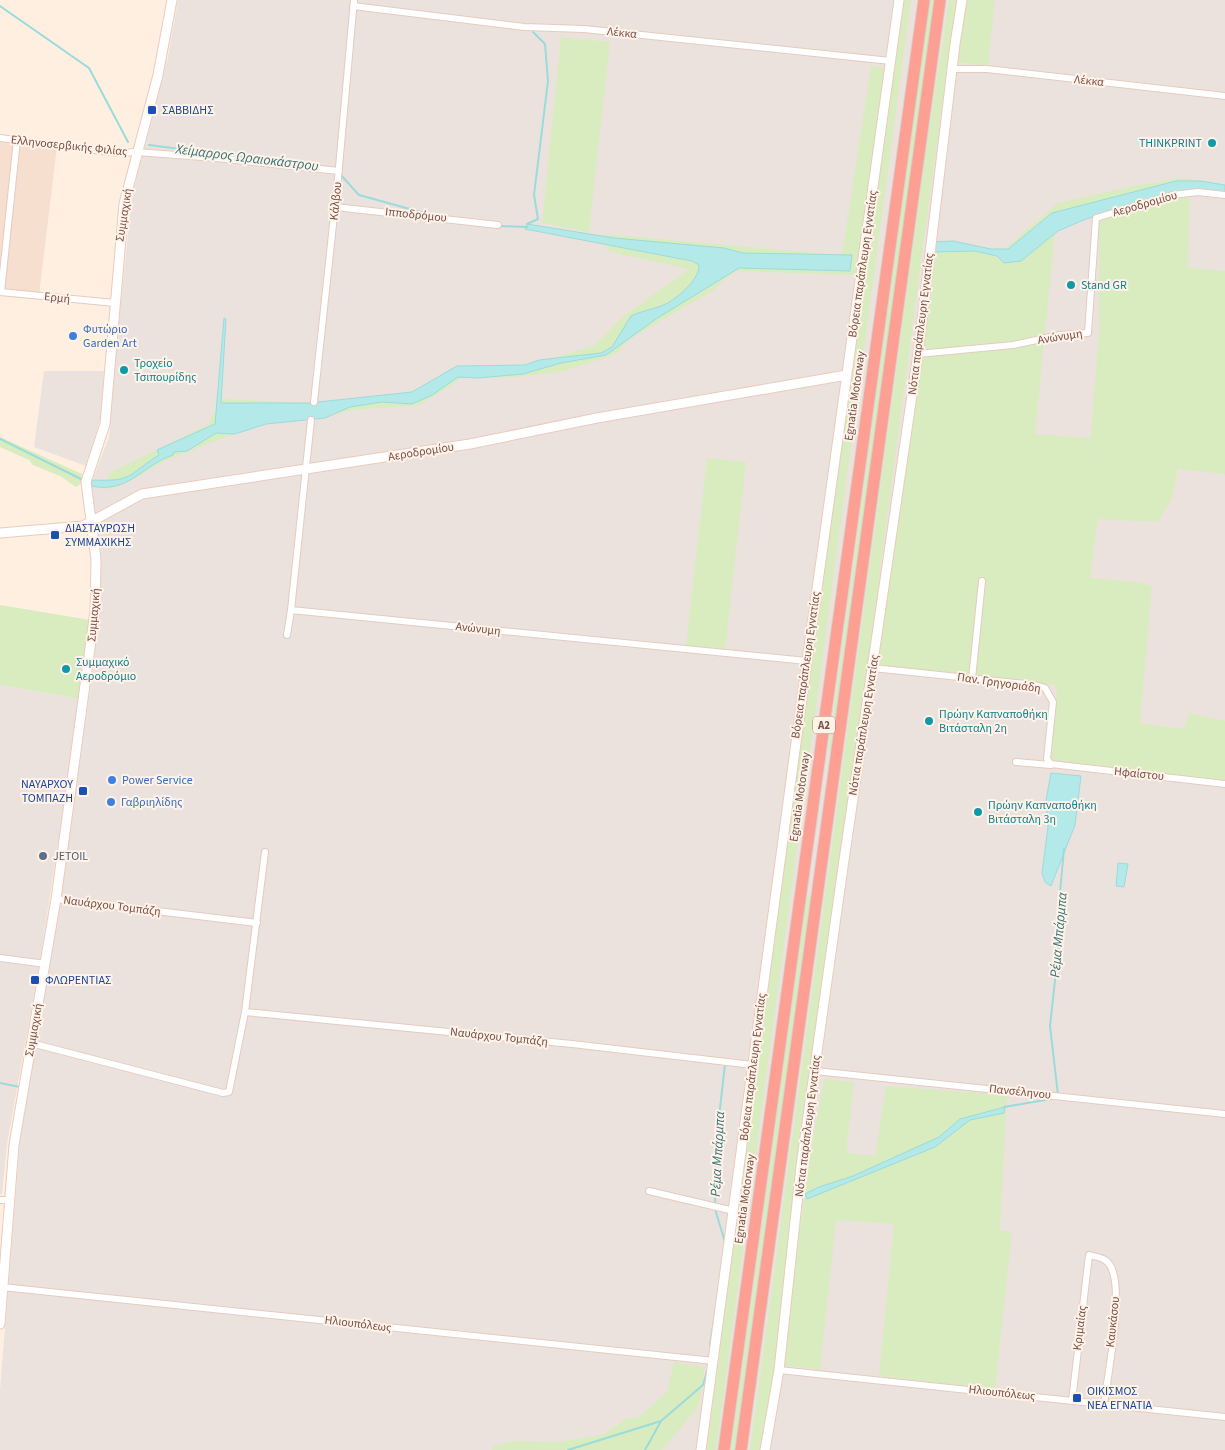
<svg xmlns="http://www.w3.org/2000/svg" width="1225" height="1450" font-family="'Source Sans 3',sans-serif">
	<style>
		.residential { fill: #f6dfcf }
		.industrial { fill: #ece2dd }
		.green { fill: #d8ecbf }
		.water { fill: #b4e9e9; stroke: #9adbdb }
		.lines { fill: none; stroke-linecap: round; stroke-linejoin: round }
		.stream { stroke: #9adbdb; stroke-width: 2 }
		.street-casing { stroke: #e5cbbf; stroke-width: 8 }
		.secondary-casing { stroke: #eacbbc; stroke-width: 11 }
		.highway-casing { stroke: #d9cecb; stroke-width: 13 }
		.street { stroke: #fff; stroke-width: 6 }
		.secondary { stroke: #fff; stroke-width: 9 }
		.highway { stroke: #fd9f93; stroke-width: 11 }
		.transit-dot { fill: #1a4fb4; stroke: #fff3e9; stroke-width: 2 }
		.culture-dot { fill: #0f9aa8; stroke: #fff3e9; stroke-width: 2 }
		.shop-dot { fill: #3f7fe0; stroke: #fff3e9; stroke-width: 2 }
		.service-dot { fill: #5c6f8a; stroke: #fff3e9; stroke-width: 2 }
		.labels { text-anchor: middle; dominant-baseline: central; stroke-width: 4; stroke-linejoin: round; paint-order: stroke }
		.shield { fill: #fff3e9; stroke: #a08177; stroke-width: 1 }
		.shield-label { font-size: 11px; font-weight: bold; fill: #775046 }
		.street-label { font-size: 12px; fill: #775046; stroke: #fff3e9 }
		.transit-label { font-size: 12px; fill: #164399; stroke: #fff3e9; text-anchor: start }
		.culture-label { font-size: 12px; fill: #0d838f; stroke: #fff3e9; text-anchor: start }
		.shop-label { font-size: 12px; fill: #366cbe; stroke: #fff3e9; text-anchor: start }
		.service-label { font-size: 12px; fill: #4e5e75; stroke: #fff3e9; text-anchor: start }
		.water-label { font-size: 14px; font-style: italic; fill: #367576; stroke: #fff3e9 }
	</style>
	<rect width="100%" height="100%" fill="#feefe1"/>
	<path class="residential" d="M0,140L57,146L39,295L0,290Z"/>
	<path class="industrial" d="M178,0H1225V1450H0V1390L21,1127L61,889L93,670L100,601L101,550L91,488L94,476L109,437L116,348L132,196L168,57Z
		M44,371H104L101,417L86,466L34,447Z
		M0,685L80,699L39,967L7,1144L2,1194H0Z"/>
	<path class="green" d="M904,0H911L716,1450H707L812,650Z
		M930,0H935L831,751H828Z
		M949,0H956L763,1450H750L927,143Z
		M966,0H995L988,66L956,62Z
		M561,37L610,42L589,232L542,223Z
		M871,66L888,68L858,275L735,271L712,291L631,338L616,354L561,372L518,377L462,378L420,405L353,410L310,420L267,421L164,461L125,484L104,490L109,473L207,425L223,399L311,403L414,393L463,366L520,368L595,345L621,318L689,269L607,251L603,234L842,255Z
		M1184,178L1225,185V195L1184,187L1078,215L1055,232L1035,434L1090,438L1088,470L1099,334V221L1185,197L1190,198L1188,268L1225,271V474L1178,469L1172,498L1158,522L1098,519L1090,578L1136,582L1152,586L1140,723L1184,729L1189,713L1225,721V781L1053,761L1051,759L1057,694L1055,685L880,665L877,660L932,252L937,244L1001,252L1058,203L1138,185Z
		M0,437L82,474V483L76,487L60,476L33,465L29,460L0,447Z
		M707,458L746,462L725,650L686,646Z
		M0,605L90,620L80,699L0,685Z
		M807,896L811,897L735,1450H731Z
		M824,1079L854,1082L846,1153L875,1156L886,1086L1007,1095L1000,1230L1012,1232L995,1389L879,1376L894,1224L836,1220L820,1370L781,1365L811,1150Z
		M674,1362L705,1367L699,1406L662,1450H492V1447L512,1441L558,1442L604,1434L627,1418H638L667,1392Z"/>
	<path class="water" d="M1176,181H1200L1225,185V197L1185,192L1086,219L1058,231L1021,261L1004,263L997,256L975,251L932,252V242L953,241L991,249H1008L1052,213Z
		M527,224L614,238L724,248L743,253L852,255L850,271L739,268L656,319L606,355L561,363L523,374L478,378L458,377L432,395L412,404L382,402L350,407L325,418L266,424L235,434L216,433L187,451L174,452L173,455C142,465 129,494 91,486L92,480C134,482 127,475 159,455L157,450L215,424L224,318L226,319L221,403H309L412,392L457,366L525,365L539,360L601,353L612,347L631,316C641,311 651,310 661,306C675,301 700,280 699,265L692,261L525,229Z
		M1051,773L1081,776L1075,825L1051,886L1045,882L1042,873L1048,827L1046,800Z
		M1118,863L1128,864L1124,887L1116,886Z
		M1005,1107L1004,1113L970,1120L935,1147L807,1199L805,1194L819,1187L853,1176L939,1137L960,1119Z"/>
	<g class="lines">
		<path class="stream" d="M0,6L89,68L128,142
			M149,145L298,164
			M340,174L359,195L428,214
			M529,224H527L538,219L534,195L548,81L545,44L533,32
			M499,226L527,227
			M0,439L83,480
			M0,1083L20,1087
			M1058,1095L1050,1026L1062,917L1060,892L1064,849
			M1004,1107L1051,1099
			M725,1242L715,1209L716,1144L725,1064
			M710,1345L717,1301
			M568,1450L661,1421L703,1385L707,1371
			M645,1450L661,1421"/>
		<defs>
			<path id="street" d="M353,6L524,27L584,29L891,61
				M953,69H987L1225,96
				M0,138L118,153L137,152L216,158L339,171
				M335,207L498,225
				M0,292L115,303
				M1,292L17,140
				M918,354L1013,345L1060,335L1088,333L1096,218L1173,195L1198,192L1225,195
				M314,402L338,178L354,0
				M311,420L291,610L807,661
				M287,635L291,610
				M873,668L1035,685L1045,688L1053,702L1047,759L1051,764L1225,784
				M972,679L982,581
				M1016,762L1051,765
				M56,899L257,923
				M0,958L46,964
				M245,1012L572,1044L753,1065
				M31,1043L223,1093L229,1092L245,1012L265,852
				M815,1071L1225,1114
				M649,1191L734,1211
				M0,1200H9
				M2,1287L714,1361
				M779,1370L1225,1417
				M1072,1401L1089,1255C1098,1257 1107,1258 1111,1267C1124,1292 1108,1374 1104,1404"/>
			<path id="secondary" d="M0,533L83,526L142,494L470,444L597,418L847,375
				M0,1324L14,1145L56,899L95,611L96,559L86,482L105,424L124,204L158,75L172,0
				M701,1450L807,661L899,0
				M765,1450L779,1370L801,1166L843,867L918,354L955,44L962,0"/>
			<path id="highway" d="M724,1450L924,0
				M741,1450L940,0"/>
		</defs>
		<use href="#street" class="street-casing"/>
		<use href="#secondary" class="secondary-casing"/>
		<use href="#highway" class="highway-casing"/>
		<use href="#street" class="street"/>
		<use href="#secondary" class="secondary"/>
		<use href="#highway" class="highway"/>
	</g>
	<g class="transit-dot">
		<rect x="147" y="105" width="10" height="10" rx="2.5"/>
		<rect x="50" y="530" width="10" height="10" rx="2.5"/>
		<rect x="78" y="786" width="10" height="10" rx="2.5"/>
		<rect x="30" y="975" width="10" height="10" rx="2.5"/>
		<rect x="1072" y="1393" width="10" height="10" rx="2.5"/>
	</g>
	<g class="culture-dot">
		<circle cx="1212" cy="143" r="5"/>
		<circle cx="1071" cy="285" r="5"/>
		<circle cx="124" cy="370" r="5"/>
		<circle cx="66" cy="669" r="5"/>
		<circle cx="929" cy="721" r="5"/>
		<circle cx="978" cy="812" r="5"/>
	</g>
	<g class="shop-dot">
		<circle cx="73" cy="336" r="5"/>
		<circle cx="112" cy="780" r="5"/>
		<circle cx="111" cy="802" r="5"/>
	</g>
	<circle class="service-dot" cx="43" cy="856" r="5"/>
	<g class="labels">
		<rect class="shield" x="813" y="716.5" width="22" height="17" rx="4"/>
		<g class="shield-label">
			<text x="824" y="725">Α2</text>
		</g>
		<g class="street-label">
			<text transform="translate(622 33) rotate(6)">Λέκκα</text>
			<text transform="translate(1089 81) rotate(6)">Λέκκα</text>
			<text transform="translate(69 146) rotate(6)">Ελληνοσερβικής Φιλίας</text>
			<text transform="translate(336 201) rotate(-84)">Κάλβου</text>
			<text transform="translate(1145 204) rotate(-16)">Αεροδρομίου</text>
			<text transform="translate(124 215) rotate(-81)">Συμμαχική</text>
			<text transform="translate(416 215) rotate(6)">Ιπποδρόμου</text>
			<text transform="translate(863 264) rotate(-82)">Βόρεια παράπλευρη Εγνατίας</text>
			<text transform="translate(57 298) rotate(6)">Ερμή</text>
			<text transform="translate(921 324) rotate(-83)">Νότια παράπλευρη Εγνατίας</text>
			<text transform="translate(1060 337) rotate(-9)">Ανώνυμη</text>
			<text transform="translate(855 396) rotate(-82)">Egnatia Motorway</text>
			<text transform="translate(421 452) rotate(-9)">Αεροδρομίου</text>
			<text transform="translate(94 615) rotate(-85)">Συμμαχική</text>
			<text transform="translate(478 629) rotate(6)">Ανώνυμη</text>
			<text transform="translate(806 665) rotate(-82)">Βόρεια παράπλευρη Εγνατίας</text>
			<text transform="translate(999 683) rotate(8)">Παν. Γρηγοριάδη</text>
			<text transform="translate(864 725) rotate(-81)">Νότια παράπλευρη Εγνατίας</text>
			<text transform="translate(1139 774) rotate(6)">Ηφαίστου</text>
			<text transform="translate(800 797) rotate(-82)">Egnatia Motorway</text>
			<text transform="translate(112 906) rotate(7)">Ναυάρχου Τομπάζη</text>
			<text transform="translate(34 1030) rotate(-80)">Συμμαχική</text>
			<text transform="translate(499 1037) rotate(6)">Ναυάρχου Τομπάζη</text>
			<text transform="translate(753 1067) rotate(-83)">Βόρεια παράπλευρη Εγνατίας</text>
			<text transform="translate(1020 1092) rotate(6)">Πανσέληνου</text>
			<text transform="translate(808 1126) rotate(-83)">Νότια παράπλευρη Εγνατίας</text>
			<text transform="translate(745 1199) rotate(-82)">Egnatia Motorway</text>
			<text transform="translate(1113 1322) rotate(-84)">Καυκάσου</text>
			<text transform="translate(358 1324) rotate(7)">Ηλιουπόλεως</text>
			<text transform="translate(1080 1328) rotate(-83)">Κριμαίας</text>
			<text transform="translate(1002 1393) rotate(6)">Ηλιουπόλεως</text>
		</g>
		<g class="transit-label">
			<text x="162" y="110">ΣΑΒΒΙΔΗΣ</text>
			<text x="65" y="528">ΔΙΑΣΤΑΥΡΩΣΗ<tspan x="65" dy="14">ΣΥΜΜΑΧΙΚΗΣ</tspan></text>
			<text x="73" y="784" text-anchor="end">ΝΑΥΑΡΧΟΥ<tspan x="73" dy="14">ΤΟΜΠΑΖΗ</tspan></text>
			<text x="45" y="980">ΦΛΩΡΕΝΤΙΑΣ</text>
			<text x="1087" y="1391">ΟΙΚΙΣΜΟΣ<tspan x="1087" dy="14">ΝΕΑ ΕΓΝΑΤΙΑ</tspan></text>
		</g>
		<g class="culture-label">
			<text x="1202" y="143" text-anchor="end">THINKPRINT</text>
			<text x="1081" y="285">Stand GR</text>
			<text x="134" y="363">Τροχείο<tspan x="134" dy="14">Τσιπουρίδης</tspan></text>
			<text x="76" y="662">Συμμαχικό<tspan x="76" dy="14">Αεροδρόμιο</tspan></text>
			<text x="939" y="714">Πρώην Καπναποθήκη<tspan x="939" dy="14">Βιτάσταλη 2η</tspan></text>
			<text x="988" y="805">Πρώην Καπναποθήκη<tspan x="988" dy="14">Βιτάσταλη 3η</tspan></text>
		</g>
		<g class="shop-label">
			<text x="83" y="329">Φυτώριο<tspan x="83" dy="14">Garden Art</tspan></text>
			<text x="122" y="780">Power Service</text>
			<text x="121" y="802">Γαβριηλίδης</text>
		</g>
		<g class="service-label">
			<text x="53" y="856">JETOIL</text>
		</g>
		<g class="water-label">
			<text transform="translate(247 158) rotate(7)">Χείμαρρος Ωραιοκάστρου</text>
			<text transform="translate(1059 935) rotate(-85)">Ρέμα Μπάρμπα</text>
			<text transform="translate(718 1154) rotate(-87)">Ρέμα Μπάρμπα</text>
		</g>
	</g>
</svg>
